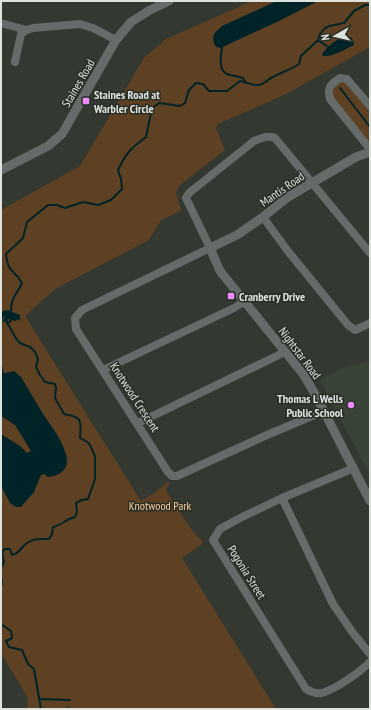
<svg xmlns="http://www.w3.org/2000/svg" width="371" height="710" font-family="'PT Sans Narrow',sans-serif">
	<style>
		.built { fill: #3a4436 }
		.green { fill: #5e4123 }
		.water { fill: #002327 }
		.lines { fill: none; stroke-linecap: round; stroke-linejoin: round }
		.stream { stroke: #002327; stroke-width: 2 }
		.minor { stroke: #656b68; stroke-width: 8 }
		.tertiary { stroke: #656b68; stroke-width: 9 }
		.poi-dot { fill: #ed8cfa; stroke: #292f26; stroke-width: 1.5 }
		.labels { text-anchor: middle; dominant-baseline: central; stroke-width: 3; stroke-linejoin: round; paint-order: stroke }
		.street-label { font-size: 12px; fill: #dfe3de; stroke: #292f26 }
		.poi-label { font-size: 12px; font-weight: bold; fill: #dfe3de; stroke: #292f26; text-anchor: start }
		.park-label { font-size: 12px; fill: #fccd9f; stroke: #292f26 }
	</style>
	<rect width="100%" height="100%" fill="#333930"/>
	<path class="built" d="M370,361V475L320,380L341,368Z"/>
	<path class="green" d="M252,1H370V47L286,94L218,124L216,128L225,150L180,185L176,192L181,211L161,220L149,240L55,289L25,316L141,501L154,493L168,482L170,483L166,488V491C172,499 194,537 202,540V544L182,558L276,709H71L68,705L65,709H27L28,698L1,653V327L3,326L1,324L8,319H19L20,315L6,310L1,312V210L80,166L144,58L166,39Z
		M342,81L346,82L370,111V143L331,96L334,83Z"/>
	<path class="water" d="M277,1H318L281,20L227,45L221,48L216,47C210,37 214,33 222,26Z
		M343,37H349L352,38L354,45C345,49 333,57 323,56L322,54C328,46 334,41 343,37Z
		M6,310L20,315V320L19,321V319L15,321L8,319L7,322L3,321L1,324L3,326L1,327V323L6,317L4,316L3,319H1V312Z
		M14,371L21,377C29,390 37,404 45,417C53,428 63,442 66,455C70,469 60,476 48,477L44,474L41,475L34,492L21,507H16L10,503L1,486V434L20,446L27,453L31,451L15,425L1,416V374Z"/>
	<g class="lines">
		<path class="stream" d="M318,40L328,47
			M222,47C221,55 218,70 227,74C232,76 238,76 243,78L245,81
			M340,88L370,127
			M8,312L11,311C11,296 17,295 22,283C15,269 8,275 6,254L23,238L27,222L48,205H57L65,208L83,202L98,205L111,200L122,189L121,179L118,170C126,153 131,148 146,137L152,108L159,103L180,106L185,103L189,90L196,83L203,84L209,91H227L240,81C246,82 253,86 259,85C265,84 268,79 273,77C282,72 290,70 299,64L301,56L318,40L320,34L324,29L329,26L344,23L354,11L365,5H370
			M7,323L11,321
			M1,366L3,373
			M1,568L4,562L2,552L5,549H10L12,555C19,554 22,546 27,543C34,538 41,539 49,539L52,534L53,527C62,525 66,519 75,517L77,512L76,503L82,500L88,499L95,479V456L89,443L80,438C81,421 83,417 64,414L55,398L56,387L55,384L45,382L40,375L36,367L38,359L35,352L30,347L20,343L17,340L5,319
			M1,577L2,582L1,587
			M1,624L11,631L12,638L6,641L9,647L22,650L28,664L34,669L41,709
			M39,699L70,700"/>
		<path class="minor" d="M1,23L26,30
			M15,62L21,34L27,30L33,28L80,24L93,28L116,40
			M370,106L347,79L340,78C330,85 327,87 330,99L370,149
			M263,217L287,250L348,325L355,330L362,327L370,323
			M103,370L234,308L245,301
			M324,411L267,435L177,476H172L168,472L76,329L75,318L82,310L210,248L186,198L189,193L254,141C262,138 267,135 275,138L370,253
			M138,423L285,352
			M354,468L282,498L240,518L220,529L213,540L306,689C311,692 316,694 322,693C336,689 360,672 370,662
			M282,498L333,604L353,633L370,654"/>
		<path class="tertiary" d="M370,152L356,157L288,197L263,217L237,235L210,248L220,271L303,374L315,394L370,501
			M1,170L48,146L62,134L116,40L131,22L150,10L169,1"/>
	</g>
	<g class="poi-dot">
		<rect x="82" y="97" width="8" height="8" rx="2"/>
		<rect x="227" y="292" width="8" height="8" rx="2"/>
		<circle cx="351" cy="405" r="4"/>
	</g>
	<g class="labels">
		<g class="street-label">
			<text transform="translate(78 83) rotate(-60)">Staines Road</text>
			<text transform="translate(282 189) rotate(-35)">Mantis Road</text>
			<text transform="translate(300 353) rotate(53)">Nightstar Road</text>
			<text transform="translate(135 397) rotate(57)">Knotwood Crescent</text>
			<text transform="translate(247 572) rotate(58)">Pogonia Street</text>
		</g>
		<g class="poi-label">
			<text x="94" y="94">Staines Road at<tspan x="94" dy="14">Warbler Circle</tspan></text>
			<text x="239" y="296">Cranberry Drive</text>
			<text x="343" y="398" text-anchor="end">Thomas L Wells<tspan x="343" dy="14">Public School</tspan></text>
		</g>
		<g class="park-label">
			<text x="160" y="505">Knotwood Park</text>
		</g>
	</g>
	<rect width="371" height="710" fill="none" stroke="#dfe3de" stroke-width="4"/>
	<g transform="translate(335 36) rotate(262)" stroke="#292f26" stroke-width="3" paint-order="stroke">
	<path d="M0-3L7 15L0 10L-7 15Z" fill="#dfe3de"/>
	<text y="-6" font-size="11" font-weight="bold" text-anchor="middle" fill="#dfe3de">N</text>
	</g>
</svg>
